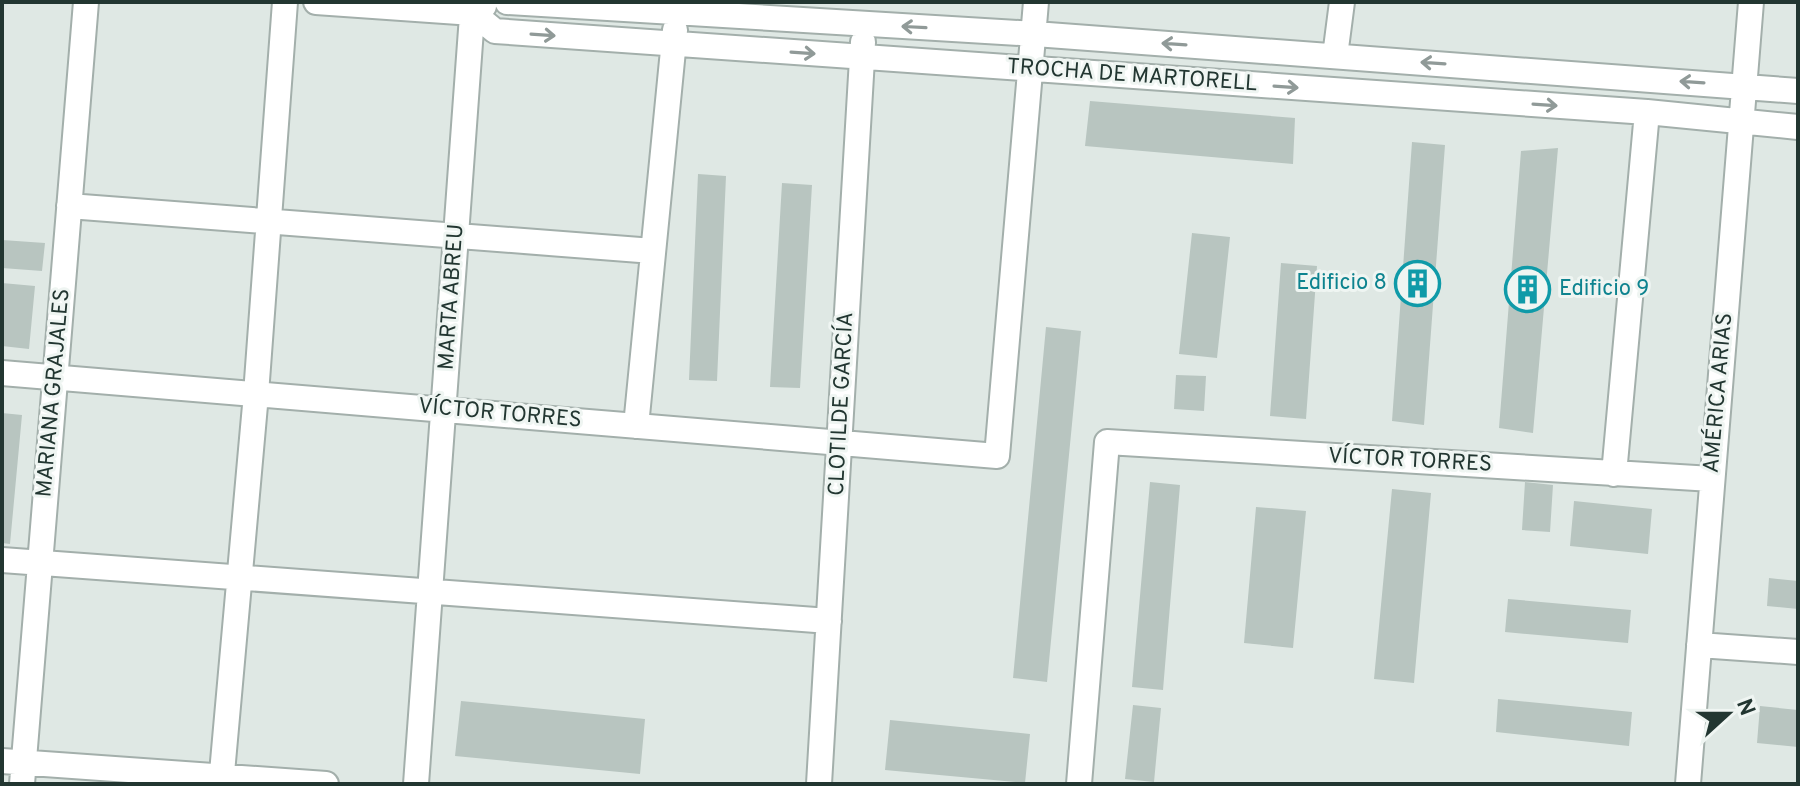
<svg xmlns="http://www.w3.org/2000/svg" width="1800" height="786" font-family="Overpass,sans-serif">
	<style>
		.building { fill: #b8c5c0 }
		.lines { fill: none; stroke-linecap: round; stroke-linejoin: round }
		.minor-casing { stroke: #a3afab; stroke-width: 28 }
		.minor { stroke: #fff; stroke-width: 24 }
		.oneway { stroke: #909a98 }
		.labels { text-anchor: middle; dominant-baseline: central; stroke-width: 6; stroke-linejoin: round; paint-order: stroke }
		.street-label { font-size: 22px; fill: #223631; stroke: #eff5f2 }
		.culture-label { font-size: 22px; fill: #0d838f; stroke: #eff5f2; text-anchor: end }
	</style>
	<rect width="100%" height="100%" fill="#dfe8e4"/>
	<path class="building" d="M1090,101L1295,118L1293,164L1085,146Z
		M1412,142L1445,145L1424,425L1392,421Z
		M1558,148L1533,433L1499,428L1521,151Z
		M698,174L726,176L717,381L689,380Z
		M782,183L812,185L800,388L770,387Z
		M1192,233L1230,237L1217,358L1179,354Z
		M2,240L45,243L42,271L2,268Z
		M1281,263L1317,266L1306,419L1270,416Z
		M2,283L35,286L29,349L2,346Z
		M1046,327L1081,331L1047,682L1013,678Z
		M1176,375L1206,376L1204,411L1174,409Z
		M2,413L22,415L10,544L2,543Z
		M1150,482L1180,485L1163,690L1132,687Z
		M1525,482L1553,485L1550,532L1522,530Z
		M1392,489L1431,493L1414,683L1374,679Z
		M1574,501L1652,509L1648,554L1570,546Z
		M1256,507L1306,511L1293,648L1244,643Z
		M1769,578L1798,581V609L1767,606Z
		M1508,599L1631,610L1628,643L1505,632Z
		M1498,699L1632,712L1629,746L1496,732Z
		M461,701L645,719L640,774L455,756Z
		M1133,705L1161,708L1154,782L1125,779Z
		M1760,706L1798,710V747L1757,743Z
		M890,720L1030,734L1025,783L885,770Z"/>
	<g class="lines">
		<defs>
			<path id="minor" d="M316,2L473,13L484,6
				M507,2L1035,34L1798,91
				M473,13L495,31L1647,112L1798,127
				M1335,56L1342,2
				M69,206L653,251
				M2,373L997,456L1036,2
				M636,426L675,30
				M1614,474L1647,112
				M2,560L829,621
				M1699,645L1798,652
				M2,761L326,784
				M22,784L86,2
				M221,784L256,394L285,2
				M416,784L473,2
				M819,784L863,42
				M1079,784L1107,442L1712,479
				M1688,784L1751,2"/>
		</defs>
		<use href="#minor" class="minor-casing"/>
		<use href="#minor" class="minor"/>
	</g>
	<defs><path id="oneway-shaft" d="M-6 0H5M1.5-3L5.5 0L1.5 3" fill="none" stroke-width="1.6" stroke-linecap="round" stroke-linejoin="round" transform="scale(2)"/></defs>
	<g class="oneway">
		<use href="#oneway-shaft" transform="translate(914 27) rotate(-177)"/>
		<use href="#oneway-shaft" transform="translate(543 35) rotate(4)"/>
		<use href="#oneway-shaft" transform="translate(1174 44) rotate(-176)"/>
		<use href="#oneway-shaft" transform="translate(803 53) rotate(4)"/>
		<use href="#oneway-shaft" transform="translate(1433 63) rotate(-176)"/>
		<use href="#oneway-shaft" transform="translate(1692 82) rotate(-176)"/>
		<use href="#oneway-shaft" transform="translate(1286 87) rotate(4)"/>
		<use href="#oneway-shaft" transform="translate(1545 105) rotate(4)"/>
	</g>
	<defs>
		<symbol id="building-ring" viewBox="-11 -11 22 22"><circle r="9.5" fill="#eff5f2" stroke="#0f9aa8" stroke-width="1.5"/><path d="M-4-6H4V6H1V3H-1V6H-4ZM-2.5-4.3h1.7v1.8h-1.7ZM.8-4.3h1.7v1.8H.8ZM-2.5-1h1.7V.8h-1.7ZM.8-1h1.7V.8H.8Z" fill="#0f9aa8"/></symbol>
	</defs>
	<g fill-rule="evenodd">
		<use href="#building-ring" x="1392" y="258" width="51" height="51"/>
		<use href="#building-ring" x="1502" y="264" width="51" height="51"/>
	</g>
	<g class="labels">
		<g class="street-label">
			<text transform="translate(1132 76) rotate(4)">TROCHA DE MARTORELL</text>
			<text transform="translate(452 297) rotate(-86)">MARTA ABREU</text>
			<text transform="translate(54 393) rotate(-85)">MARIANA GRAJALES</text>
			<text transform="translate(1719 393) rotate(-85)">AMÉRICA ARIAS</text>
			<text transform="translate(842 404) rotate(-87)">CLOTILDE GARCÍA</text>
			<text transform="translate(500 414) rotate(5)">VÍCTOR TORRES</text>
			<text transform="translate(1410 461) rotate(3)">VÍCTOR TORRES</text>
		</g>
		<g class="culture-label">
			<text x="1387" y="283">Edificio 8</text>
			<text x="1559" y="289" text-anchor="start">Edificio 9</text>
		</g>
	</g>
	<rect width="1800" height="786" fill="none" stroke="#223631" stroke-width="8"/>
	<g transform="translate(1728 714) rotate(69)" stroke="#eff5f2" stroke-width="6" paint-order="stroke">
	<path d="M0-6L14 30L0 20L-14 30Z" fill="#223631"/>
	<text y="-12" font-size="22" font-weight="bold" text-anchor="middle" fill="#223631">N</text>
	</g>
</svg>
